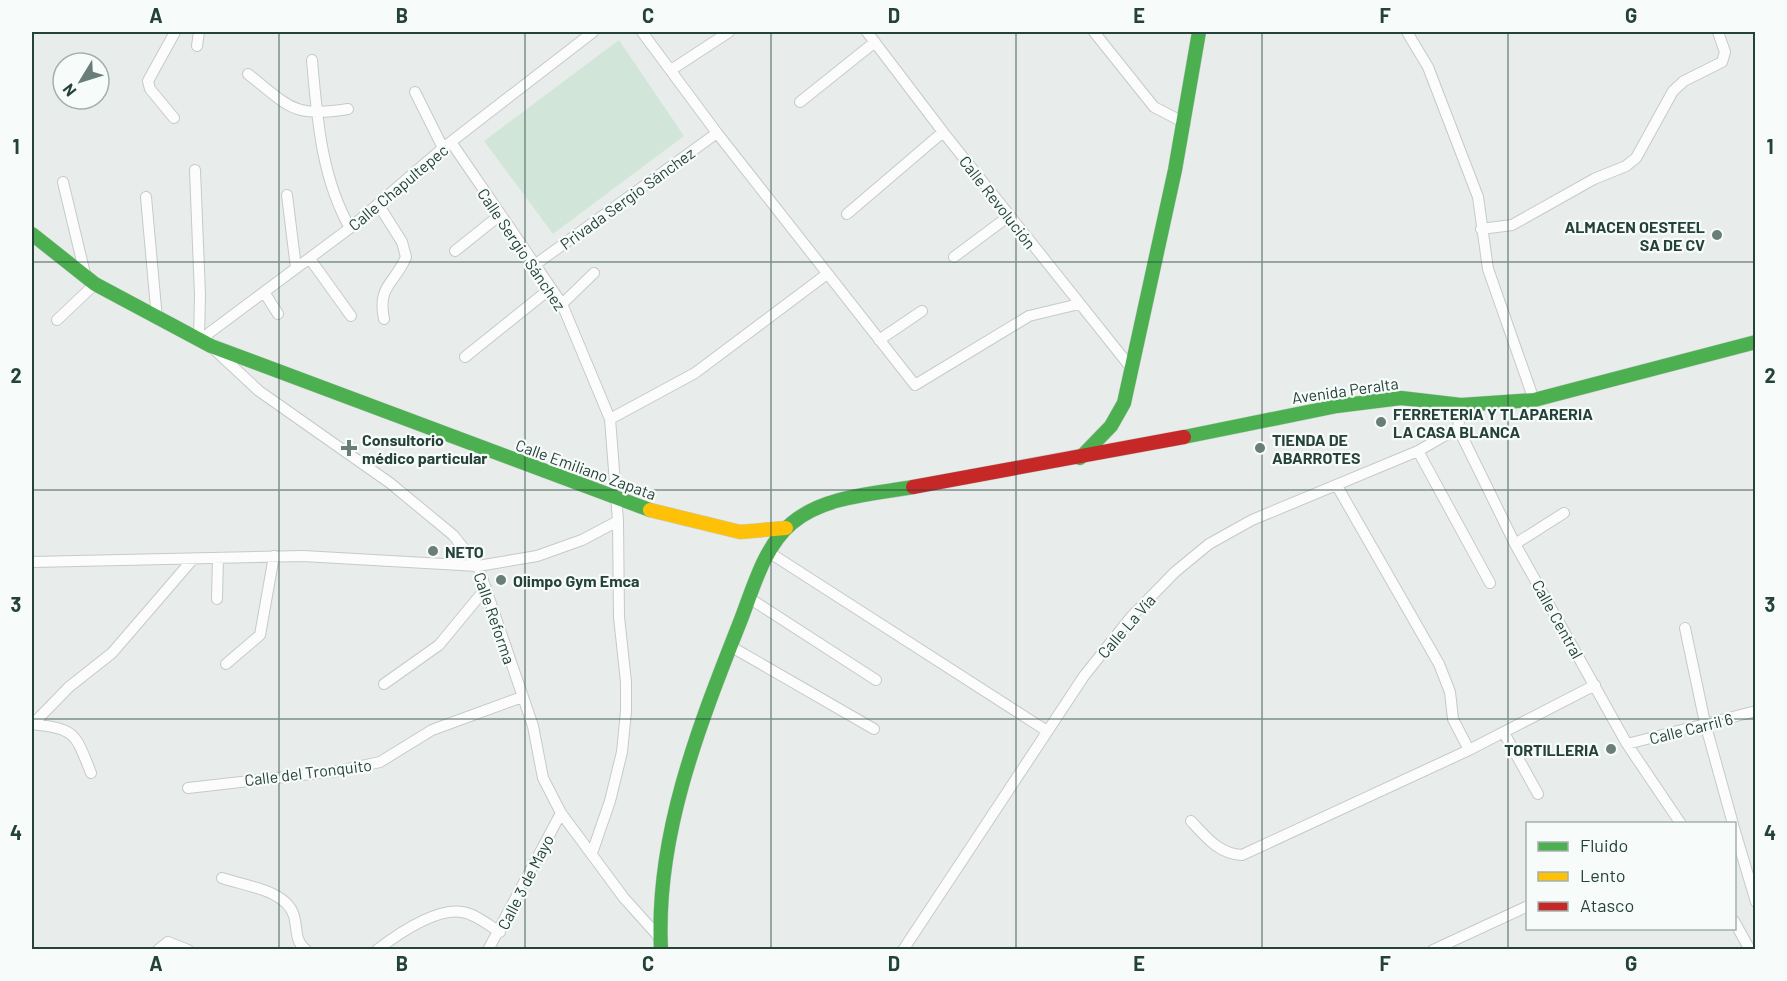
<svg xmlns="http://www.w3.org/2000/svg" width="1787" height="981" font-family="Barlow,sans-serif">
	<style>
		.garden { fill: #d1e6d8 }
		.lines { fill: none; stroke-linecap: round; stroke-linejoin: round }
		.street-casing { stroke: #c5cac8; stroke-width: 12 }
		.fast-casing { stroke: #c3cbc8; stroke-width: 15 }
		.slow-casing { stroke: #c3cbc8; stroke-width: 15 }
		.jam-casing { stroke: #c3cbc8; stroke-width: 15 }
		.street { stroke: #fcfcfc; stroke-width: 10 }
		.fast { stroke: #4caf50; stroke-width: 14 }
		.slow { stroke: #ffc107; stroke-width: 14 }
		.jam { stroke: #c62828; stroke-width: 14 }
		.grid { fill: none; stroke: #24423a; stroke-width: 1.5; stroke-opacity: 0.55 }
		.poi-dot { fill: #697e78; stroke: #f7fbf9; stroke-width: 2 }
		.labels { text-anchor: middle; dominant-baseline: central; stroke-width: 4.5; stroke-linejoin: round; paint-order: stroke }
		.street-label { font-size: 16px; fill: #24423a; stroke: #f7fbf9 }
		.poi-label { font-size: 16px; font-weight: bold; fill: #24423a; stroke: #f7fbf9; text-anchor: start }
		.neatline { fill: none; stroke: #24423a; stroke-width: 2 }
		.grid-label { font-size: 20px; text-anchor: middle; font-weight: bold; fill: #24423a }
	</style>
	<rect width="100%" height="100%" fill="#e8edeb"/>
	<path class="garden" d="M619,40L684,136L553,234L484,141Z"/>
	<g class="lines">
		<defs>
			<path id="street" d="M642,32L717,133L915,385L1029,316L1079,304
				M867,32L943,132L1132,369
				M1094,32L1154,107L1185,123
				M1407,32L1428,67L1478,197L1488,269L1534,400
				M197,46L199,32
				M312,60C317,117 321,177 350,228
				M671,70L729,32
				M248,74C290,107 293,118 348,109
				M415,92L443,148
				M800,102L875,42
				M174,118L150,89L148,81L175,32
				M451,142L562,304L610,419L618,521L619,617L626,682V711L622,752L610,801L592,853
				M195,170L200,295L199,339
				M63,182L86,278
				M287,195L296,268
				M146,197L157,319
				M378,204L402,242L406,257C395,284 377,285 384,319
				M847,214L943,132
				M1481,229L1512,225L1594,179L1626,166L1636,158L1673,91L1684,81L1722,62L1725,52L1718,32
				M455,251L500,215
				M954,257L1009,216
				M310,259L351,316
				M536,264L717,133
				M264,292L278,314
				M562,304L594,273
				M57,320L95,284
				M879,340L922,311
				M204,342L209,333L350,228L443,148L593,32
				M215,350L259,391L390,483L453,535L478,566L533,726L543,778L561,813L624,898L659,937
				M465,357L551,288
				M1461,405L1458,428L1515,544L1627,744L1681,824
				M610,419L695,373L827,274
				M1418,451L1490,583
				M1337,486L1439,664L1450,692L1453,719L1469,750
				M1515,544L1564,513
				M770,553L1047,731
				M32,562L303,556L478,566L537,556L582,540L618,521
				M749,598L876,680
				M217,599L218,558
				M1685,628L1705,723L1733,824
				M730,646L874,729
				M226,664L260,635L274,556
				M384,684L439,645L486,588
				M32,724C76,729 75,733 91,773
				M32,725L69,687L112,653L193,559
				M1504,733L1538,794
				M1627,744L1756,711
				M188,788L338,771L380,762L432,730L522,697
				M1191,821C1206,837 1219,854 1242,855L1469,750L1595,685
				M1734,828L1756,902
				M222,878C245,886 287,890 294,916C298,930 294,940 306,950
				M1734,921L1750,950
				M158,950L168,942L188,950
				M377,950C398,934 435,908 462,912C476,914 488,925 500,932
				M488,950L561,813
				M903,950L1084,676L1131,617L1175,572L1209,544L1252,520L1418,451L1458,428
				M1433,950L1528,906"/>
			<path id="fast" d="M32,234L95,284L211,346L650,510
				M1184,437L1337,406L1401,398L1461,405L1534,400L1756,342
				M1080,458L1111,426L1124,403L1175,170L1199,32
				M661,950C655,836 699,726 740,622C753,589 764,546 792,523C824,496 874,494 913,487"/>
			<path id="slow" d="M650,510L740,532L786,528"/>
			<path id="jam" d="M913,487L1184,437"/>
		</defs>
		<use href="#street" class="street-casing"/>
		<use href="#fast" class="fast-casing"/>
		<use href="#slow" class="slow-casing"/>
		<use href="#jam" class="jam-casing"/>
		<use href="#street" class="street"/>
		<use href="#fast" class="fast"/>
		<use href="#slow" class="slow"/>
		<use href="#jam" class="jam"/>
	</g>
	<path class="grid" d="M279,32V950M525,32V950M771,32V950M1016,32V950M1262,32V950M1508,32V950M32,262H1756M32,490H1756M32,719H1756"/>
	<g class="poi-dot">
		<circle cx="1717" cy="235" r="6"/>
		<circle cx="1381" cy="422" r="6"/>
		<path d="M346 439h6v6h6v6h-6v6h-6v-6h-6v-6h6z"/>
		<circle cx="1260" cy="448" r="6"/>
		<circle cx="433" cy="551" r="6"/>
		<circle cx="501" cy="580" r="6"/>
		<circle cx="1611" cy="749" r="6"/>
	</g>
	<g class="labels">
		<g class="street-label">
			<text transform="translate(398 187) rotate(-40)">Calle Chapultepec</text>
			<text transform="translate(627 198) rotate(-36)">Privada Sergio Sánchez</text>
			<text transform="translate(998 202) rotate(52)">Calle Revolución</text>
			<text transform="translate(522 249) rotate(56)">Calle Sergio Sánchez</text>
			<text transform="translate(1345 390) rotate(-8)">Avenida Peralta</text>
			<text transform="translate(586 469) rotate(20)">Calle Emiliano Zapata</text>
			<text transform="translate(495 618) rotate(71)">Calle Reforma</text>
			<text transform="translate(1558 619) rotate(61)">Calle Central</text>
			<text transform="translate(1126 626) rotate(-49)">Calle La Vía</text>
			<text transform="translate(1691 728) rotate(-14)">Calle Carril 6</text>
			<text transform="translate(308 772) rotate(-7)">Calle del Tronquito</text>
			<text transform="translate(525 882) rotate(-63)">Calle 3 de Mayo</text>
		</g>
		<g class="poi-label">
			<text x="1705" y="226" text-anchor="end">ALMACEN OESTEEL<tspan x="1705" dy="18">SA DE CV</tspan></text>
			<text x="1393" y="413">FERRETERIA Y TLAPARERIA<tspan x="1393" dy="18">LA CASA BLANCA</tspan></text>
			<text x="362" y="439">Consultorio<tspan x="362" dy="18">médico particular</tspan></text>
			<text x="1272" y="439">TIENDA DE<tspan x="1272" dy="18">ABARROTES</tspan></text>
			<text x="445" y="551">NETO</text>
			<text x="513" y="580">Olimpo Gym Emca</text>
			<text x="1599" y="749" text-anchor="end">TORTILLERIA</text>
		</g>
	</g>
	<rect width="1787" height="981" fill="none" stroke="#f7fbf9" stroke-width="66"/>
	<rect x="1526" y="822" width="210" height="108" fill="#f7fbf9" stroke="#a3b1ad" stroke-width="1.5"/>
	<rect x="1538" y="842" width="30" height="9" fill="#4caf50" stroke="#a3b1ad" stroke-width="1.5"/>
	<text x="1580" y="852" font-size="18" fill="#24423a">Fluido</text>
	<rect x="1538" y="872" width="30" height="9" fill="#ffc107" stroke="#a3b1ad" stroke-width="1.5"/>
	<text x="1580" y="882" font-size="18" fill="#24423a">Lento</text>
	<rect x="1538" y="902" width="30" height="9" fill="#c62828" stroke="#a3b1ad" stroke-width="1.5"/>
	<text x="1580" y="912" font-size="18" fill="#24423a">Atasco</text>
	<g transform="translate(81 81) rotate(232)"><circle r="28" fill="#f7fbf9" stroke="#a3b1ad" stroke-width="1.5"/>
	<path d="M0-4.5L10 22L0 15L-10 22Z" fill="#697e78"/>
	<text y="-9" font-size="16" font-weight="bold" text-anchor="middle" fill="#24423a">N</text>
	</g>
	<rect x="33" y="33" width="1721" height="915" class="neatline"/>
	<g class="grid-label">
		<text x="156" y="23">A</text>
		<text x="402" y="23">B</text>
		<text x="648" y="23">C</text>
		<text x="894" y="23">D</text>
		<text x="1139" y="23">E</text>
		<text x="1385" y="23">F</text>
		<text x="1631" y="23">G</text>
		<text x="16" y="154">1</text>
		<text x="1770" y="154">1</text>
		<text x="16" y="383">2</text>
		<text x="1770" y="383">2</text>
		<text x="16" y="612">3</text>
		<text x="1770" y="612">3</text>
		<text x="16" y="840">4</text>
		<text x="1770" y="840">4</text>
		<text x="156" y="971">A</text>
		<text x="402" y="971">B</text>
		<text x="648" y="971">C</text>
		<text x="894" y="971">D</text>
		<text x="1139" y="971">E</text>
		<text x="1385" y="971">F</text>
		<text x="1631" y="971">G</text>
	</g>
</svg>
